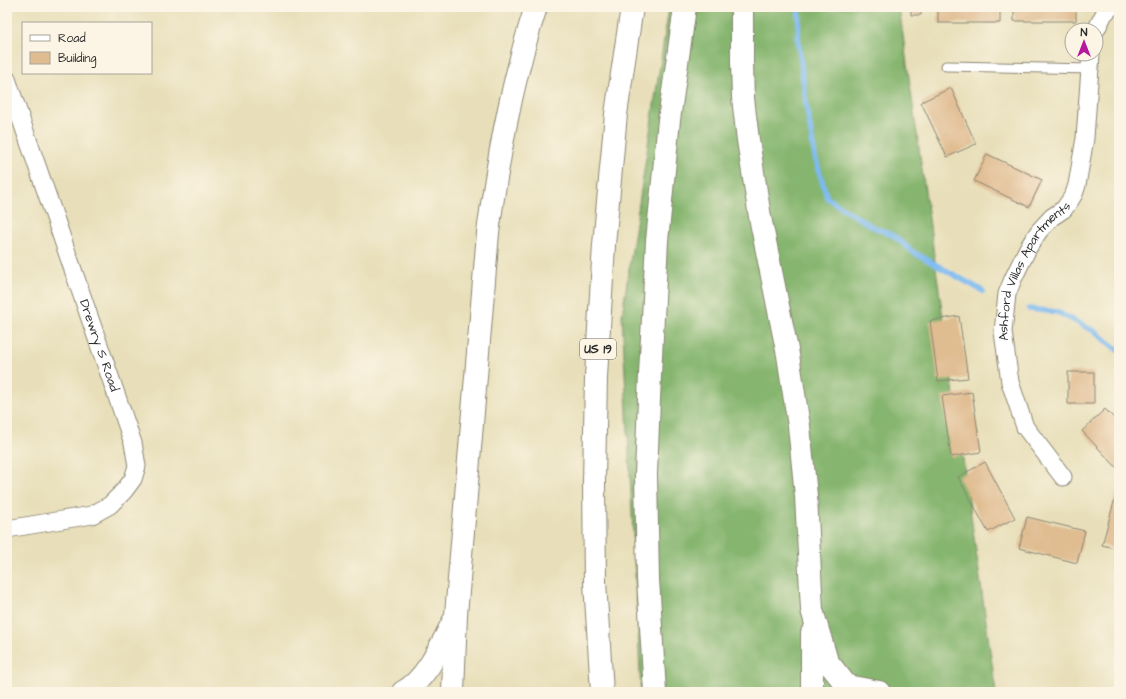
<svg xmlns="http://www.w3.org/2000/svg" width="1126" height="699" font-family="'Architects Daughter',sans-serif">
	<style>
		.forest { fill: #85b56e; stroke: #58704c }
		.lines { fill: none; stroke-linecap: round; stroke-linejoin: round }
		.stream { stroke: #7dbaf0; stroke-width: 5.5 }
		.building { fill: #e0bc91 }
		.service-casing { stroke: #8a8572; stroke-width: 11 }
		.minor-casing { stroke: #8a8572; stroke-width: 19 }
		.motorway-casing { stroke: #8a8572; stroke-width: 24 }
		.service { stroke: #fff; stroke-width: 9 }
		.minor { stroke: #fff; stroke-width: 17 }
		.motorway { stroke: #fff; stroke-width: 22 }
		.labels { text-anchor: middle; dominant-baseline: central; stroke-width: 3.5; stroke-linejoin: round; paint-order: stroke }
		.shield { fill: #fcf5e5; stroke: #6a6863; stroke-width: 1 }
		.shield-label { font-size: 12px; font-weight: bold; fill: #2b2b2b }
		.street-label { font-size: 13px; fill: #2b2b2b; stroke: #fcf5e5 }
	</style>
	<rect width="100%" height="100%" fill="#fcf5e5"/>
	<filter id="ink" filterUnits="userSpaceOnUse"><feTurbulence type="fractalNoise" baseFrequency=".025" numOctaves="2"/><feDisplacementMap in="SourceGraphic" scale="8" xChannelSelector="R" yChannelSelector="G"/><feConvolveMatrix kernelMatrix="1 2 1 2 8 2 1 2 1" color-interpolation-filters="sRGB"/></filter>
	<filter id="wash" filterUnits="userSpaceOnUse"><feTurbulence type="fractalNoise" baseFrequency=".012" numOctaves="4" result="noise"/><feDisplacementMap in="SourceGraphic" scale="16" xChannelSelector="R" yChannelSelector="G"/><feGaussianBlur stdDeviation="0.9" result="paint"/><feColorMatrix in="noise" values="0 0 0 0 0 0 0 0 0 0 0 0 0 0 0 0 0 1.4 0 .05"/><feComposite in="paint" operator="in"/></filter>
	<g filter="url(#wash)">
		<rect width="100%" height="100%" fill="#e8dfba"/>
		<path class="forest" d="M669,7H899L996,692H641L622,315Z"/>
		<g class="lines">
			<path class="stream" d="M799,7L798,38L806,104L815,157L827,198L871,226L894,236L913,252L983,291
				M1029,309L1057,312L1094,331L1119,351"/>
		</g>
		<g id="blocks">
			<path class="building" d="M911,7H921V15H911Z
				M938,7H1000V23H938Z
				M1014,7H1076V21H1014Z
				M951,88L976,144L947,157L921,102Z
				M987,154L1042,180L1029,207L974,181Z
				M959,316L968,378L938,381L930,321Z
				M1068,372H1094V404H1068Z
				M972,392L981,452L951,457L942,396Z
				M1105,409L1119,423V470L1082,431Z
				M985,462L1015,518L988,532L958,477Z
				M1119,484V549L1102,545Z
				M1027,517L1085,531L1077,563L1019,548Z"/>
		</g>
	</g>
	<g filter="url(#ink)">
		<use href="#blocks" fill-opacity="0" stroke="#8a8572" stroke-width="1"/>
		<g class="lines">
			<defs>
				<path id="service" d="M946,66L1090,69"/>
				<g id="minor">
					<path d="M1096,30L1104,14L1111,7"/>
					<path id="s1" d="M7,79L133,443L137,466L133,479L124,491L110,505L92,515L7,529"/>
					<path id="s2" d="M1063,477L1025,427L1010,382L1003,332L1007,294L1013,279L1028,248L1039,231L1052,217L1064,209L1069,202L1074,194L1077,185L1085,138L1091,54"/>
				</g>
				<path id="motorway" d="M742,7V63L743,98L748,140L760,217L788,355L799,426L806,496L812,610L827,661L847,686L879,692
					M403,692C427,679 441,645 453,622
					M453,692L456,615L488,233C498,157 512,80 536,7
					M602,692L595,582L594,482L596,377L604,245L616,114L632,7
					M655,692L648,579L646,474L650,375L657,241L669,120L685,7
					M812,692V633"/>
			</defs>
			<use href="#service" class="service-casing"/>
			<use href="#minor" class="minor-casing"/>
			<use href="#motorway" class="motorway-casing"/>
			<use href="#service" class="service"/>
			<use href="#minor" class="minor"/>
			<use href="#motorway" class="motorway"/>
		</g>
	</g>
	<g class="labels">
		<rect class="shield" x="580" y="339" width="36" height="20" rx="3"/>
		<g class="shield-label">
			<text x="598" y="349">US 19</text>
		</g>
		<g class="street-label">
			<text stroke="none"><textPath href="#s2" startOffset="231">Ashford Villas Apartments</textPath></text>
			<text stroke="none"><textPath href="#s1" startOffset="282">Drewry S Road</textPath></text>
		</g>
	</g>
	<rect width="1126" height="699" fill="none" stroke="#fcf5e5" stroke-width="24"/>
	<rect x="22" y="22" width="130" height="52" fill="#fcf5e5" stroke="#a8a49b"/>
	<rect x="30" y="35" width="20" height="6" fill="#ffffff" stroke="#a8a49b"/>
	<text x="58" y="42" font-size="12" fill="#2b2b2b">Road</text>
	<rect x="30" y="52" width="20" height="12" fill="#e0bc91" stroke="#a8a49b"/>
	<text x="58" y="62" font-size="12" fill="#2b2b2b">Building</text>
	<g transform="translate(1084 42)"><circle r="19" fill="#fcf5e5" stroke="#a8a49b"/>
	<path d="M0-3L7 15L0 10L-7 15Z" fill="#b5179e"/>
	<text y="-6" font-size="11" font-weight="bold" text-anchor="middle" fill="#2b2b2b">N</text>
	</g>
</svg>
